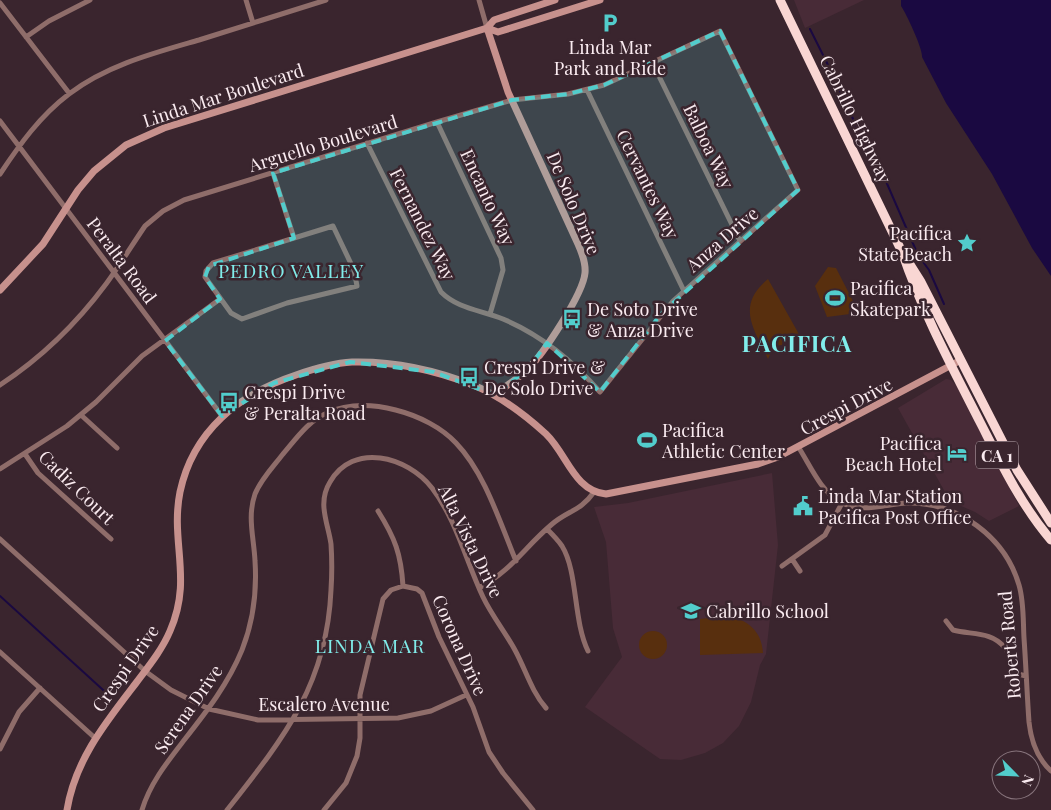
<svg xmlns="http://www.w3.org/2000/svg" width="1051" height="810" font-family="'Playfair Display',serif">
	<style>
		.built { fill: #482b37 }
		.green { fill: #582f0e }
		.water { fill: #1a0941 }
		.lines { fill: none; stroke-linecap: round; stroke-linejoin: round }
		.stream { stroke: #1a0941; stroke-width: 2 }
		.street { stroke: #8f6d6a; stroke-width: 5 }
		.secondary { stroke: #c7918d; stroke-width: 7 }
		.highway { stroke: #f9d6d3; stroke-width: 9 }
		.marked { fill: #52cdcc; fill-opacity: 0.2; stroke: #52cdcc; stroke-width: 4; stroke-dasharray: 10 6; stroke-linejoin: round }
		.labels { text-anchor: middle; dominant-baseline: central; stroke-width: 5; stroke-linejoin: round; paint-order: stroke }
		.shield { fill: #3a252e; stroke: #c0b0b6; stroke-width: 1 }
		.shield-label { font-size: 16px; font-weight: bold; fill: #faebf0 }
		.poi-label { font-size: 18px; fill: #faebf0; stroke: #3a252e; text-anchor: start }
		.street-label { font-size: 18px; fill: #faebf0; stroke: #3a252e }
		.neighbourhood-label { font-size: 19px; letter-spacing: 1px; fill: #81edeb; stroke: #3a252e }
		.district-label { font-size: 22px; font-weight: bold; letter-spacing: 1px; fill: #81edeb; stroke: #3a252e }
	</style>
	<rect width="100%" height="100%" fill="#3a252e"/>
	<path class="built" d="M794,0H864L805,28Z
		M946,379L951,380L956,385L1019,506L989,521L975,512L945,499V492L898,408Z
		M772,473L778,545L766,654L760,665L751,702L739,726L723,743L705,753L681,760L660,759L585,707L622,657L613,628L606,542L594,507L628,503Z"/>
	<path class="green" d="M828,267L836,268L855,305L856,310L850,314L827,317L815,286Z
		M768,279L800,336L792,333L784,337L782,345L774,346L768,359C753,327 736,306 768,279Z
		M727,616C747,619 762,631 763,653L700,655V619Z
		M639 645a14 14 0 1 1 28 0a14 14 0 1 1-28 0Z"/>
	<path class="water" d="M901,0H1051V276L1032,248L992,174L946,103L922,57C923,49 906,13 901,6Z"/>
	<g class="lines">
		<path class="stream" d="M810,29L831,71
			M840,91L869,153
			M885,179L918,255L929,270L944,304
			M0,596L113,699"/>
		<path class="street" d="M246,0L253,23
			M479,0L487,28
			M0,3L69,93
			M26,37L49,21L90,0
			M653,64L740,241
			M587,90L684,291
			M0,121L222,416
			M437,122L501,258L503,270L490,314
			M273,173L294,238
			M0,174C20,144 40,116 69,94C107,65 154,53 199,40C241,27 284,13 326,0
			M333,226L354,270L357,286L287,303L242,319L231,313L205,277L206,271L213,263Z
			M0,385C41,358 77,323 106,284C120,265 132,245 145,226L163,211L184,200L437,122L512,100L568,94L604,85L720,31L798,190L673,301L600,392C573,361 541,335 503,319C481,310 458,309 441,292L367,143
			M81,415L117,448
			M799,448C811,467 820,490 840,502C863,514 884,504 907,503C958,502 1005,537 1019,585C1024,602 1023,621 1024,638C1026,666 1027,694 1029,722C1031,741 1037,758 1051,771
			M25,454L38,473L111,539
			M0,469L67,426L96,402L142,356L220,299
			M378,511C395,538 401,554 403,586
			M547,529C552,534 558,540 562,546C578,572 573,620 588,651
			M0,539L145,671L171,690L209,709L258,720L398,718L431,711L466,695
			M792,559L800,571
			M782,566L825,535L842,503
			M479,588C512,570 524,548 551,525C568,510 580,512 594,492
			M946,621L953,630C971,635 992,631 1005,648C1011,656 1013,666 1018,674L1026,676
			M0,652L95,738
			M0,749L19,712L40,688
			M142,810C150,783 168,761 185,739C207,711 228,684 242,650C253,622 257,591 255,561C254,538 247,517 255,494C261,479 273,467 283,454C296,439 308,421 327,413C366,395 428,413 456,443C485,473 500,523 516,561
			M227,810C283,739 327,685 331,590C332,575 332,559 331,544C328,523 317,503 330,482C353,442 407,456 432,488C456,519 466,561 483,597C492,616 506,633 516,652C526,671 532,692 546,708
			M324,810L346,783L357,756L360,738V695L383,599L391,590L403,586L417,589L422,593L439,637L473,707L489,752L503,773L533,810"/>
		<path class="secondary" d="M487,28L508,92L578,244C582,253 586,263 585,273C583,294 544,353 528,369C518,379 505,386 495,395
			M487,28L498,32L600,0
			M0,290L43,244L78,190L94,171L126,145L164,128L487,28L494,20L555,0
			M67,810C75,760 106,722 136,683C148,667 162,650 170,631C193,579 170,542 180,492C193,431 239,394 296,375C313,369 333,363 352,362C392,361 435,370 473,385C501,396 524,414 546,434C567,454 574,491 606,494L758,464L778,457L961,360"/>
		<path class="highway" d="M780,0L902,252C922,311 952,367 980,422C1001,463 1021,505 1051,540
			M909,263L921,282L1017,470L1051,523"/>
	</g>
	<path class="marked" d="M720,31L798,190L661,314L600,392L547,343L529,368L495,395L434,372L350,362L274,383L222,416L165,341L220,299L205,277L209,266L294,238L273,173L512,100L568,94L604,85Z"/>
	<defs>
		<symbol id="parking-bare" viewBox="-9 -9 18 18"><path d="M-3.5-5.5H1a3.5 3.5 0 0 1 0 7H-1V5.5H-3.5ZM-1-3.4V-.6H.8a1.4 1.4 0 0 0 0-2.8Z" fill="#52cdcc" stroke="#3a252e" stroke-width="2.5" paint-order="stroke"/></symbol>
		<symbol id="sight-bare" viewBox="-9 -9 18 18"><path d="M0-6L1.8-2.2L6-1.7L2.9 1.2L3.7 5.4L0 3.3L-3.7 5.4L-2.9 1.2L-6-1.7L-1.8-2.2Z" fill="#52cdcc" stroke="#3a252e" stroke-width="2.5" paint-order="stroke"/></symbol>
		<symbol id="stadium-bare" viewBox="-9 -9 18 18"><path d="M0-5a6.5 5 0 1 0 0 10a6.5 5 0 1 0 0-10ZM-3.5-1.8h7v3.6h-7Z" fill="#52cdcc" stroke="#3a252e" stroke-width="2.5" paint-order="stroke"/></symbol>
		<symbol id="bus-bare" viewBox="-9 -9 18 18"><path d="M-5-6H5V4H4V6H2V4H-2V6H-4V4H-5ZM-3.5-4V0h7V-4ZM-3.5 1.2v1.5H-2V1.2ZM2 1.2v1.5H3.5V1.2Z" fill="#52cdcc" stroke="#3a252e" stroke-width="2.5" paint-order="stroke"/></symbol>
		<symbol id="hotel-bare" viewBox="-9 -9 18 18"><path d="M-6-4.5h1.5V1H6V5H4.5V3h-9V5H-6ZM-4 0a1.8 1.8 0 1 1 3.6 0ZM.5 0V-2.5h3Q6-2.5 6 0Z" fill="#52cdcc" stroke="#3a252e" stroke-width="2.5" paint-order="stroke"/></symbol>
		<symbol id="civic-bare" viewBox="-9 -9 18 18"><path d="M-.6-6.5H3V-4.5H.6V-3L4-1V1h2V6H-6V1h2V-1L-.6-3ZM-1.2 2.5V6h2.4V2.5Z" fill="#52cdcc" stroke="#3a252e" stroke-width="2.5" paint-order="stroke"/></symbol>
		<symbol id="school-bare" viewBox="-9 -9 18 18"><path d="M0-5L7-2L0 1L-7-2ZM-4 1L0 2.5L4 1V4Q0 6-4 4Z" fill="#52cdcc" stroke="#3a252e" stroke-width="2.5" paint-order="stroke"/></symbol>
	</defs>
	<g fill-rule="evenodd">
		<use href="#parking-bare" x="596" y="9" width="28" height="28"/>
		<use href="#sight-bare" x="953" y="229" width="28" height="28"/>
		<use href="#stadium-bare" x="821" y="284" width="28" height="28"/>
		<use href="#bus-bare" x="558" y="305" width="28" height="28"/>
		<use href="#bus-bare" x="455" y="363" width="28" height="28"/>
		<use href="#bus-bare" x="215" y="388" width="28" height="28"/>
		<use href="#stadium-bare" x="633" y="426" width="28" height="28"/>
		<use href="#hotel-bare" x="943" y="439" width="28" height="28"/>
		<use href="#civic-bare" x="789" y="492" width="28" height="28"/>
		<use href="#school-bare" x="677" y="597" width="28" height="28"/>
	</g>
	<g class="labels">
		<rect class="shield" x="976" y="441.5" width="42" height="27" rx="4"/>
		<g class="shield-label">
			<text x="997" y="455">CA 1</text>
		</g>
		<g class="poi-label">
			<text x="610" y="47" text-anchor="middle">Linda Mar<tspan x="610" dy="21">Park and Ride</tspan></text>
			<text x="952" y="233" text-anchor="end">Pacifica<tspan x="952" dy="21">State Beach</tspan></text>
			<text x="850" y="288">Pacifica<tspan x="850" dy="21">Skatepark</tspan></text>
			<text x="587" y="309">De Soto Drive<tspan x="587" dy="21">&amp; Anza Drive</tspan></text>
			<text x="484" y="367">Crespi Drive &amp;<tspan x="484" dy="21">De Solo Drive</tspan></text>
			<text x="244" y="392">Crespi Drive<tspan x="244" dy="21">&amp; Peralta Road</tspan></text>
			<text x="662" y="430">Pacifica<tspan x="662" dy="21">Athletic Center</tspan></text>
			<text x="942" y="443" text-anchor="end">Pacifica<tspan x="942" dy="21">Beach Hotel</tspan></text>
			<text x="818" y="496">Linda Mar Station<tspan x="818" dy="21">Pacifica Post Office</tspan></text>
			<text x="706" y="611">Cabrillo School</text>
		</g>
		<g class="street-label">
			<text transform="translate(223 95) rotate(-18)">Linda Mar Boulevard</text>
			<text transform="translate(856 119) rotate(64)">Cabrillo Highway</text>
			<text transform="translate(323 143) rotate(-17)">Arguello Boulevard</text>
			<text transform="translate(709 146) rotate(64)">Balboa Way</text>
			<text transform="translate(648 184) rotate(64)">Cervantes Way</text>
			<text transform="translate(488 197) rotate(65)">Encanto Way</text>
			<text transform="translate(574 203) rotate(67)">De Solo Drive</text>
			<text transform="translate(423 224) rotate(63)">Fernandez Way</text>
			<text transform="translate(722 239) rotate(-41)">Anza Drive</text>
			<text transform="translate(122 260) rotate(53)">Peralta Road</text>
			<text transform="translate(846 406) rotate(-28)">Crespi Drive</text>
			<text transform="translate(77 487) rotate(44)">Cadiz Court</text>
			<text transform="translate(471 541) rotate(64)">Alta Vista Drive</text>
			<text transform="translate(460 645) rotate(66)">Corona Drive</text>
			<text transform="translate(1009 645) rotate(-95)">Roberts Road</text>
			<text transform="translate(125 668) rotate(-55)">Crespi Drive</text>
			<text x="324" y="704">Escalero Avenue</text>
			<text transform="translate(188 709) rotate(-55)">Serena Drive</text>
		</g>
		<g class="neighbourhood-label">
			<text x="291" y="270">PEDRO VALLEY</text>
			<text x="370" y="645">LINDA MAR</text>
		</g>
		<g class="district-label">
			<text x="797" y="343">PACIFICA</text>
		</g>
	</g>
	<g transform="translate(1016 775) rotate(114)"><circle r="24" fill="#3a252e" stroke="#87747c"/>
	<path d="M0-4L9 19L0 12L-9 19Z" fill="#52cdcc"/>
	<text y="-8" font-size="14" font-weight="bold" text-anchor="middle" fill="#faebf0">N</text>
	</g>
</svg>
